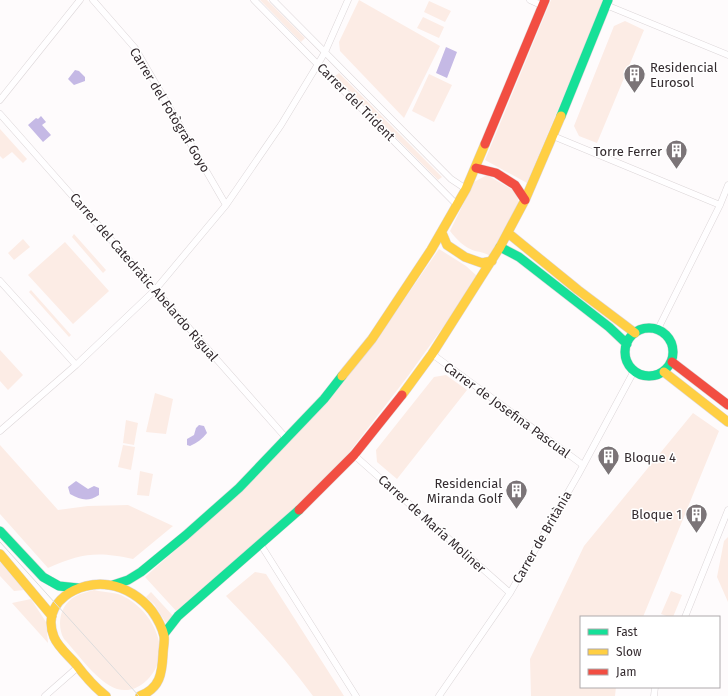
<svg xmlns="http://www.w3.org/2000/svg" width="728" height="696" font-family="'Fira Sans',sans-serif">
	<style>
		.green { fill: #fcece5 }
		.water { fill: #c5b9e5 }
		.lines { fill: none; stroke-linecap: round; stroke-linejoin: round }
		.street-casing { stroke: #dcd6d8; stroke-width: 7 }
		.fast-casing { stroke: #dcd6d8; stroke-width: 10 }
		.slow-casing { stroke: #dcd6d8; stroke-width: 10 }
		.jam-casing { stroke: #dcd6d8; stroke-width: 10 }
		.street { stroke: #fffeff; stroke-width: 6 }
		.fast { stroke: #16e098; stroke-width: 9 }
		.slow { stroke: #ffcf43; stroke-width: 9 }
		.jam { stroke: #f24e42; stroke-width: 9 }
		.tram { stroke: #dddcdc; stroke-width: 1 }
		.labels { text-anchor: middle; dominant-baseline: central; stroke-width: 3; stroke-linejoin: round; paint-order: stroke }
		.poi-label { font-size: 13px; fill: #342b2f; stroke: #fff; text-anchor: end }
		.street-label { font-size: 13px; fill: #342b2f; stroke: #fff }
	</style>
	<rect width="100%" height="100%" fill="#fefbfc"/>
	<path class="green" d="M260,0H267L305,38L301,42Z
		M359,0L440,46L404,118L340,51L339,42Z
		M551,0H604L527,183L485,160Z
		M429,1L451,11L445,22L424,12Z
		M423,17L444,27L439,38L417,28Z
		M625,21L644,30L597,143L579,136L574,126L614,26Z
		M339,73L442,177L438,180L335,76Z
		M429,74L452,85L434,122L412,111Z
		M0,129L27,159L23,163L12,152L3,159L0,156Z
		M487,175L515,191L519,202L490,256C485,253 481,252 475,251C465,248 456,239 450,231L474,182Z
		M74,234L106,270L103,273L72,237Z
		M23,239L30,247L14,260L8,253Z
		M65,242L109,291L73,324L28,275Z
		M439,249L466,266L477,276L446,323L408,376L348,454L292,512L178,613L145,577L218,512L325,405L377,339Z
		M31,290L71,335L69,337L29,292Z
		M0,350L23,375L8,390L0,381Z
		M446,375L467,390L397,479L377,462L376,450L434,377Z
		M155,393L173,399L166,434L146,432Z
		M693,413L719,431L643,617H581V687H616L615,696H531L530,659L584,546Z
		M126,420L138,423L134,445L123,443Z
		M0,445L58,510L88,506L128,505L173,526L133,559C98,551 81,553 48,568L0,514Z
		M123,445L135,447L131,470L118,467Z
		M140,471L153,474L149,496L137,495Z
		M728,537V602L717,577L724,541Z
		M0,562L24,590L14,591L0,576Z
		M255,572L266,574L344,696H313C287,660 257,628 226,596Z
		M94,590C102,592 113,592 121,595C142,605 156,623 160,646C163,668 141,696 117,689C97,682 79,655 64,639C56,625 60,604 76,596C81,593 88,592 94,590Z
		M671,591L682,595L673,617H669L661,614Z
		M151,592L174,617L166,623L154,604L146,597Z
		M31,599L46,622L48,643L12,603Z"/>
	<path class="water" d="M446,47L457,52L447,78L436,73Z
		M75,70L79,71L85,77V81L74,85L68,79Z
		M41,116L46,122L42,125L51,135L43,142L28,125L36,118L38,119Z
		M199,425L204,426L207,433C202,439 197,443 190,446L187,445V439L194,435L196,428Z
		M76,481L88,489L94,486L99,488V495C88,502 81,500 70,494L68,487Z"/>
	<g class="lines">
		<defs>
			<path id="street" d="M93,0L135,48L226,205
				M254,0L457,205
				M273,0L451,179L466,189
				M530,0L543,6
				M606,5L728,55
				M0,100L80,0
				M0,114L287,439
				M553,136L720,205
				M0,281L76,365
				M658,329L720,205L728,185
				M432,354L583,465
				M0,431L76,365L155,290L226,205L281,125L318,64L325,52L348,0
				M354,455L510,593
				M261,545L356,696
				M685,617L728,510
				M45,696L78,667
				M439,696L510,593L578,475L634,371
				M654,696L655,687"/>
			<path id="fast" d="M561,116L608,0
				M500,247L519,257L609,327L627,344
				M625 352a24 24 0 1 1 48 0a24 24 0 1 1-48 0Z
				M0,531L43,577L59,586L78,588
				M113,585L128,580L141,572L186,535L239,488L324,399L342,376
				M164,634L178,616L299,510"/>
			<path id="slow" d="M442,233L447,245L465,257L482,263L492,261
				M508,233L578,290L635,333
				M664,372L728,422
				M342,376L372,339L431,250L466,189L485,144
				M402,395L432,354L500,247L525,200L561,116
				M0,554L52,616
				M106,696C94,687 84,675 75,663C68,655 58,647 54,637C40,602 79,580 109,585C125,587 142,598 152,611C157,618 162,627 164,636C165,642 163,648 163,654C162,674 160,688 140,696"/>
			<path id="jam" d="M485,144L545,0
				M476,168L496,173L515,185L525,200
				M672,362L728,405
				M299,510L354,455L402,395"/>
		</defs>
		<use href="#street" class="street-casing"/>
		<use href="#fast" class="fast-casing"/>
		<use href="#slow" class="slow-casing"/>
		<use href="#jam" class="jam-casing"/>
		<use href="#street" class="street"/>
		<use href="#fast" class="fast"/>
		<use href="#slow" class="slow"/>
		<use href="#jam" class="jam"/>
		<path class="tram" d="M0,542L139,696"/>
	</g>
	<defs>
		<symbol id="building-pin" viewBox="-11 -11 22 30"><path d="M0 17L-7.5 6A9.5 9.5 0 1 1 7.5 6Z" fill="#7b7477" stroke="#fff"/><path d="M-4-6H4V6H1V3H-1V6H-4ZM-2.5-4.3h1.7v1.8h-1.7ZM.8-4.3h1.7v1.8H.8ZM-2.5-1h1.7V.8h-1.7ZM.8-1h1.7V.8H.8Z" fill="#fff"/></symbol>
	</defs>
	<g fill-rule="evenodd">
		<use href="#building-pin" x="622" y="62" width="25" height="34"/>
		<use href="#building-pin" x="664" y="138" width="25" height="34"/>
		<use href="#building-pin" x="596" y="444" width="25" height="34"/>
		<use href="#building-pin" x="504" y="478" width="25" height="34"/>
		<use href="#building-pin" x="684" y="502" width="25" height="34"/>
	</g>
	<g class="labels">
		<g class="poi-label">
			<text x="650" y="67" text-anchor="start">Residencial<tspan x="650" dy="15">Eurosol</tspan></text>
			<text x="662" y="151">Torre Ferrer</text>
			<text x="624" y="457" text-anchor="start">Bloque 4</text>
			<text x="502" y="483">Residencial<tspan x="502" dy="15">Miranda Golf</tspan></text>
			<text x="682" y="514">Bloque 1</text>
		</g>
		<g class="street-label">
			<text transform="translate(356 102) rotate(45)">Carrer del Trident</text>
			<text transform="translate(170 110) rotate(59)">Carrer del Fotògraf Goyo</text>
			<text transform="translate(144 277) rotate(49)">Carrer del Catedràtic Abelardo Rigual</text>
			<text transform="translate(507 410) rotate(36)">Carrer de Josefina Pascual</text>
			<text transform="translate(432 524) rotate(42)">Carrer de María Moliner</text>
			<text transform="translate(542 537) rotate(-60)">Carrer de Britània</text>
		</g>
	</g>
	<rect x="580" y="616" width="140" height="72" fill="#ffffff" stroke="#aeaaac"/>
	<rect x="588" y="629" width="20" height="6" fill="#16e098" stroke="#aeaaac"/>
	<text x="616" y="636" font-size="12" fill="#342b2f">Fast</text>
	<rect x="588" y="649" width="20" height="6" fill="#ffcf43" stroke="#aeaaac"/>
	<text x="616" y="656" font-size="12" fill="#342b2f">Slow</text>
	<rect x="588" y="669" width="20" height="6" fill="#f24e42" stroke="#aeaaac"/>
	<text x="616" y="676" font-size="12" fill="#342b2f">Jam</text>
</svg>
